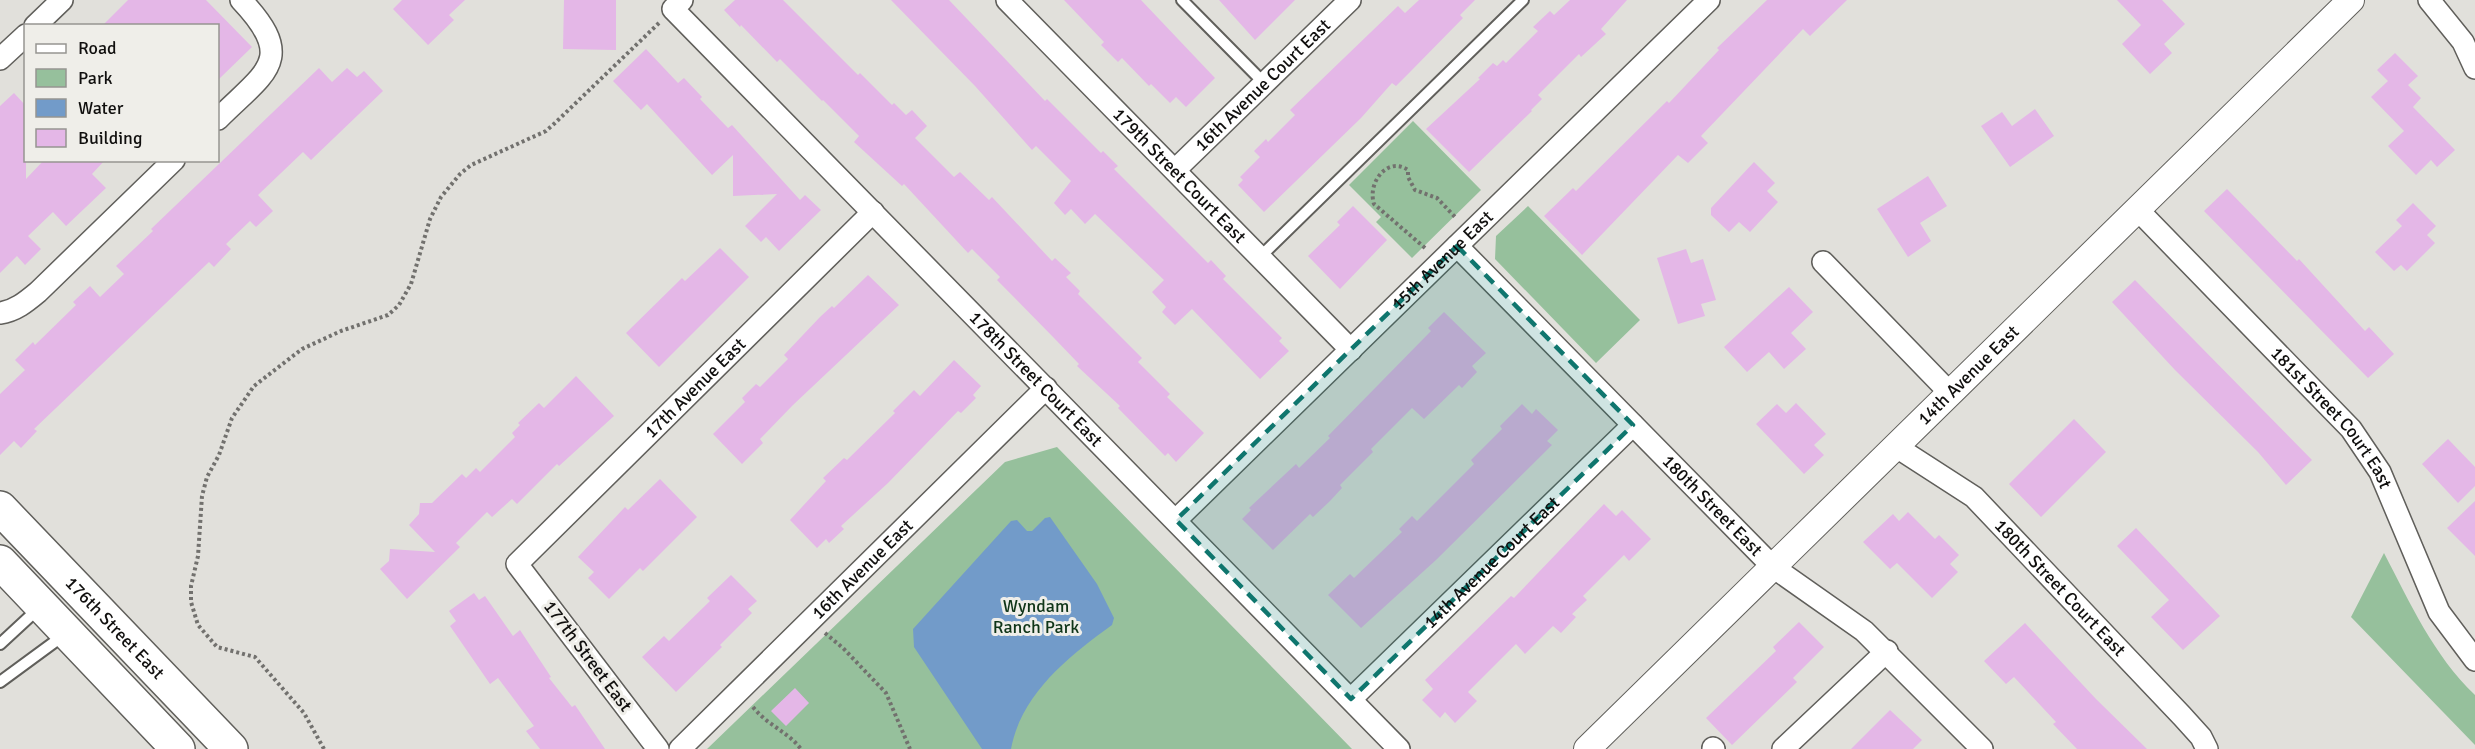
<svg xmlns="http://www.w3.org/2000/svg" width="2475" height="749" font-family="Signika,sans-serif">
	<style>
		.green { fill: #96c09c }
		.water { fill: #729bc9 }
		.building { fill: #e4b7e7 }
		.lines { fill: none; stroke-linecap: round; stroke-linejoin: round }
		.service-casing { stroke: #605f5b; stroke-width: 14 }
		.minor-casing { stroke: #605f5b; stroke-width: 24 }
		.tertiary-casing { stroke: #605f5b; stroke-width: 28 }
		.primary-casing { stroke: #605f5b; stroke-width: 36 }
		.path { stroke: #72716e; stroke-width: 4; stroke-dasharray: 3 3; stroke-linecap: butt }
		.service { stroke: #fff; stroke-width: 10 }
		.minor { stroke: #fff; stroke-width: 21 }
		.tertiary { stroke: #fff; stroke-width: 26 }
		.primary { stroke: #fff; stroke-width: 33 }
		.marked { fill: #0f766e; fill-opacity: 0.2; stroke: #0f766e; stroke-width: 4.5; stroke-dasharray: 12 8; stroke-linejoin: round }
		.labels { text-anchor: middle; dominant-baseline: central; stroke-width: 6; stroke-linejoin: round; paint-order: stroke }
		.street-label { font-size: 18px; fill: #100f0e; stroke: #efeee9 }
		.park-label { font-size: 18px; fill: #0f3518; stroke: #efeee9 }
	</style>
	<rect width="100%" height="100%" fill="#e1e0db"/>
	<path class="green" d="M1413,121L1481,190L1412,258L1376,222L1381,217L1349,185Z
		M1528,206L1640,320L1596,363L1495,259L1496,236Z
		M1057,447L1352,749H707L1005,462Z
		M2384,553C2410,603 2434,656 2475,695V745L2351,617Z"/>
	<path class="water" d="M1050,517L1097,584L1114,618L1112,625C1069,656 1021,694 1011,749H982L914,647L913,629L1011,521L1017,520L1027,531H1032L1045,518Z"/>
	<path class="building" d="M128,0H206L252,47L218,80V26H102Z
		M402,0H465L449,15L454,20L428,45L393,9Z
		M564,0H616V50L563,49Z
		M735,0H783L858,75L860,73L892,105L894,103L906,115L912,110L927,126L915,138L954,177L960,172L989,200L992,197L1052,261L1055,258L1071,273L1066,277L1080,291L1078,294L1142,358L1138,362L1170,394L1167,397L1204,433L1176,462L1168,453L1165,456L1118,408L1120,406L1077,366L1079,364L1054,338L997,280L1000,277L972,249L968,253L904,184L902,186L854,142L859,136L823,100L822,101L780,59L777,62L741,25L740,27L724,10Z
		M891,0H949L1045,101L1047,99L1101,153L1103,151L1118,166L1114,169L1208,263L1211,260L1226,276L1223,279L1282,338L1279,341L1289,351L1260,379L1192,309L1175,325L1162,312L1166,307L1152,292L1164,280L1095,214L1085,224L1071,209L1065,215L1054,203L1071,181L1036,146L1032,150L975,86Z
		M1064,0H1141L1215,78L1186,107L1176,97L1170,103L1151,84L1149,86L1122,58L1118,62L1101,45L1104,42Z
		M1219,0H1295L1255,40Z
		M1419,0H1475L1460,15L1463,18L1411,71L1396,86L1392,83L1361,118L1264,212L1238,185L1243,180L1240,177L1260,157L1254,151L1266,139L1268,142L1295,115L1290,110L1398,6L1405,13Z
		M1570,0H1627L1601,29L1606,34L1581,57L1579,54L1538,95L1542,99L1531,110L1532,111L1469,172L1426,129L1480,79L1478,78L1493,63L1497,66L1503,60L1506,63L1538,31L1533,27L1550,11L1554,15Z
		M1767,0H1847L1810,36L1803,29L1701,136L1708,143L1688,163L1678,155L1582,255L1544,216L1573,188L1576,191L1667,101L1669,103L1719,50L1717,48Z
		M2117,0H2162L2185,24L2164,44L2172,53L2150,74L2122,44L2141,25Z
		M646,49L678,83L684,78L702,97L700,99L728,128L732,125L800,200L805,195L821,210L779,251L766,237L761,242L745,226L777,194L733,196V155L712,175L647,104L641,110L613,81Z
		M2395,53L2418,76L2408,85L2421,98L2413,107L2455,150L2437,167L2431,160L2416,175L2388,146L2404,131L2371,97L2388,81L2377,70Z
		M319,68L332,82L347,68L357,77L364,71L383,91L311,160L303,152L258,195L273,211L256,227L250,221L226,244L231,249L214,267L209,262L34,429L37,431L21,448L14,441L0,455V394L25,370L15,360L33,342L35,345L76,305L73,302L90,286L100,297L124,274L116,266L153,231L151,229Z
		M14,93L26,106V179L44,160H105L92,174L106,188L66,226L53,212L28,236L41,249L25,265L17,256L0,273V106Z
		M2035,109L2054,136L2010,167L1981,126L2002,112L2012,126Z
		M1754,162L1775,183L1767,191L1778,202L1750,232L1739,222L1729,232L1711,215V208Z
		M1928,176L1947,206L1920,223L1931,241L1908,257L1877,209Z
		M2227,189L2297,261L2299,259L2365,331L2369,327L2394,354L2368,378L2204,211Z
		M2413,203L2436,226L2427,235L2435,243L2407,271L2401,265L2394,271L2375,252L2402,226L2396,220Z
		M1353,206L1387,240L1340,289L1308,256L1340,225L1337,222Z
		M720,248L749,277L659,367L626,333L682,278L685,281Z
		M1686,249L1691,263L1703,259L1716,300L1701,304L1705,316L1678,324L1657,258Z
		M868,275L899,305L793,405L760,439L763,443L742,464L713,434L745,402L742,398L756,384L760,387L788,359L784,355L820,317L832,306L834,308Z
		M2135,280L2312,460L2286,485L2258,452L2175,370L2112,302Z
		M1789,287L1813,312L1791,333L1806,349L1784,369L1769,352L1747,372L1724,347Z
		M1444,312L1486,353L1472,366L1477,372L1462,388L1459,385L1424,419L1412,408L1371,449L1373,452L1340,485L1342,488L1330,501L1313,517L1310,514L1273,550L1242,519L1251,510L1249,508L1296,464L1299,468L1330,438L1328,436L1431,331L1428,328Z
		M954,360L981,386L973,395L976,398L961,413L958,411L888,483L841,526L844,529L829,543L826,539L817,548L790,520L826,481L823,478L844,458L847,460L895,413L893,411L914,390L920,396Z
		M576,376L614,416L559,466L557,464L517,504L512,499L492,517L487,512L456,543L460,547L407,599L380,569L389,561L390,549L435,552L409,525L419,514L420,503H432L462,474L466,478L476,468L480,472L515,437L512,433L520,425L518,423L539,403L544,408Z
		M1796,403L1826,434L1814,445L1824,455L1804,474L1756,424L1777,404L1786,413Z
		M1522,404L1532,414L1536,409L1558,430L1547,441L1552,445L1436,560L1361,628L1328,595L1350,574L1354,578L1402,532L1399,529L1412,516L1417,521L1474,464L1471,460L1502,429L1500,426Z
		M2074,419L2106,452L2041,517L2009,484Z
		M2448,439L2475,467V486L2458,503L2422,464Z
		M660,479L697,517L643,571L640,568L609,599L588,578L594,572L578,557L625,507L628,510Z
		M2475,501V556L2447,528Z
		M1604,504L1616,516L1622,510L1651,539L1629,561L1624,555L1583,596L1587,600L1572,614L1576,617L1561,633L1553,626L1525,654L1516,644L1468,692L1477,701L1455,723L1445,712L1440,718L1422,700L1433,689L1425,680L1511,596L1514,598Z
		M1908,512L1935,539L1939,535L1959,555L1950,564L1958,572L1932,598L1897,563L1890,569L1863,542L1893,514L1899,521Z
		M2136,528L2220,616L2183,650L2151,617L2169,600L2117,546Z
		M731,575L757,601L748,609L752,613L720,645L722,647L676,692L642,657L664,636L669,641L710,601L707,598Z
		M474,593L479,600L485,596L513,636L520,630L551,677L549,678L572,707L575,705L605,749H540L526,731L534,726L498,678L490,684L450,626L456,621L449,611Z
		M1799,622L1824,647L1793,678L1797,682L1732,745L1706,718L1776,651L1773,647Z
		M2025,623L2096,699L2147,749H2077L2053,724L2056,722L2014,677L2006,684L1984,661Z
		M795,688L809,703L786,726L771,711Z
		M1890,710L1922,740L1913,749H1851Z"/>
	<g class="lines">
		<defs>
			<path id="service" d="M1182,0L1264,83
				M1260,257L1523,0
				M0,644L39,608
				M0,682L64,635"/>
			<g id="minor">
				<path id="s1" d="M682,0L673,9L1399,749"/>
				<path id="s2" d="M1007,0L1351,350"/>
				<path d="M2429,0L2463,42L2475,68"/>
				<path d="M35,26L62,0"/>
				<path d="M0,59L26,35"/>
				<path d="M218,119C265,72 298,60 241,0"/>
				<path id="s3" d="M1175,170L1350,0"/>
				<path id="s4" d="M2137,209L2351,429L2380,472L2439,612L2475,660"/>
				<path id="s5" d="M1457,246L1773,567L1864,631L1982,749"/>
				<path d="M1823,262L1950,393"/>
				<path d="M0,313C15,311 26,302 38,292L174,160"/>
				<path id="s6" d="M1895,446L1974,497L2182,716L2201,737L2207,749"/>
				<path id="s7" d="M1176,520L1709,0"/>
				<path id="s8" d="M1351,699L1633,425"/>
				<path d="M1713,748L1714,749"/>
				<path id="s9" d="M658,749L517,564L873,212"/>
				<path id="s10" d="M680,749L1046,388"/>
				<path d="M1783,749L1887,651"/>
			</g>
			<g id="tertiary">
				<path id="s11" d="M1587,749L2351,0"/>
			</g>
			<g id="primary">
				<path id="s12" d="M0,508L231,749"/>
				<path d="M0,562L178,749"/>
			</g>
		</defs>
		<use href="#service" class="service-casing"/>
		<use href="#minor" class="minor-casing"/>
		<use href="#tertiary" class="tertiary-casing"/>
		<use href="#primary" class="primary-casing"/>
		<path class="path" d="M1425,248L1374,204C1367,182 1388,156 1408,170V177L1415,190L1437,198L1456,218
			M825,633L843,648L886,693L910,749
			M753,707C767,725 787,731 801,749
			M324,749L304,713L255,657L217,647L198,625L191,602V586L198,556L202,496L207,477L219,455L232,418L254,386L302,349L341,331L388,315L399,305L411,284L430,219L441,197L460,174L471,165L546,131L555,123L660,22"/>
		<use href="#service" class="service"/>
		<use href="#minor" class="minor"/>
		<use href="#tertiary" class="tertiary"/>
		<use href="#primary" class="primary"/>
	</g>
	<path class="marked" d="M1457,246L1633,425L1351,699L1176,520Z"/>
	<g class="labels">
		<g class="street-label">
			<text stroke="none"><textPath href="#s3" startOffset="122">16th Avenue Court East</textPath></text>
			<text stroke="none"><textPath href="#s2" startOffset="246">179th Street Court East</textPath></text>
			<text stroke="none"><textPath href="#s7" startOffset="372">15th Avenue East</textPath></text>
			<text stroke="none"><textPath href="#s11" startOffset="534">14th Avenue East</textPath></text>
			<text stroke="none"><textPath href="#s1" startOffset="531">178th Street Court East</textPath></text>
			<text stroke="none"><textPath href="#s9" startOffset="483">17th Avenue East</textPath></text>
			<text stroke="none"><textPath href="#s4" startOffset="286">181st Street Court East</textPath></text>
			<text stroke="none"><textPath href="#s5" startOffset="364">180th Street East</textPath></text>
			<text stroke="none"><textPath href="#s8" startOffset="196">14th Avenue Court East</textPath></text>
			<text stroke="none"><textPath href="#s10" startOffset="256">16th Avenue East</textPath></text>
			<text stroke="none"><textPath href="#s6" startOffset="219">180th Street Court East</textPath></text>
			<text stroke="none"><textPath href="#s12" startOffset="166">176th Street East</textPath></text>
			<text transform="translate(588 656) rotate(53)">177th Street East</text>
		</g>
		<g class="park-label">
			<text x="1036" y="606">Wyndam<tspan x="1036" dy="21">Ranch Park</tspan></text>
		</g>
	</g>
	<rect x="24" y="24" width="195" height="138" fill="#efeee9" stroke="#969591" stroke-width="1.5"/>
	<rect x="36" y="44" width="30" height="9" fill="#ffffff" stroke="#969591" stroke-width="1.5"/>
	<text x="78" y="54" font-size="18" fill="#100f0e">Road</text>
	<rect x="36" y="69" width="30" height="18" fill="#96c09c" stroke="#969591" stroke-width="1.5"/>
	<text x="78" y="84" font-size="18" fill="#100f0e">Park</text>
	<rect x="36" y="99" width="30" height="18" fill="#729bc9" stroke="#969591" stroke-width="1.5"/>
	<text x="78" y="114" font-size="18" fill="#100f0e">Water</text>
	<rect x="36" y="129" width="30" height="18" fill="#e4b7e7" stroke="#969591" stroke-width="1.5"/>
	<text x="78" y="144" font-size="18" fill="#100f0e">Building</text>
</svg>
